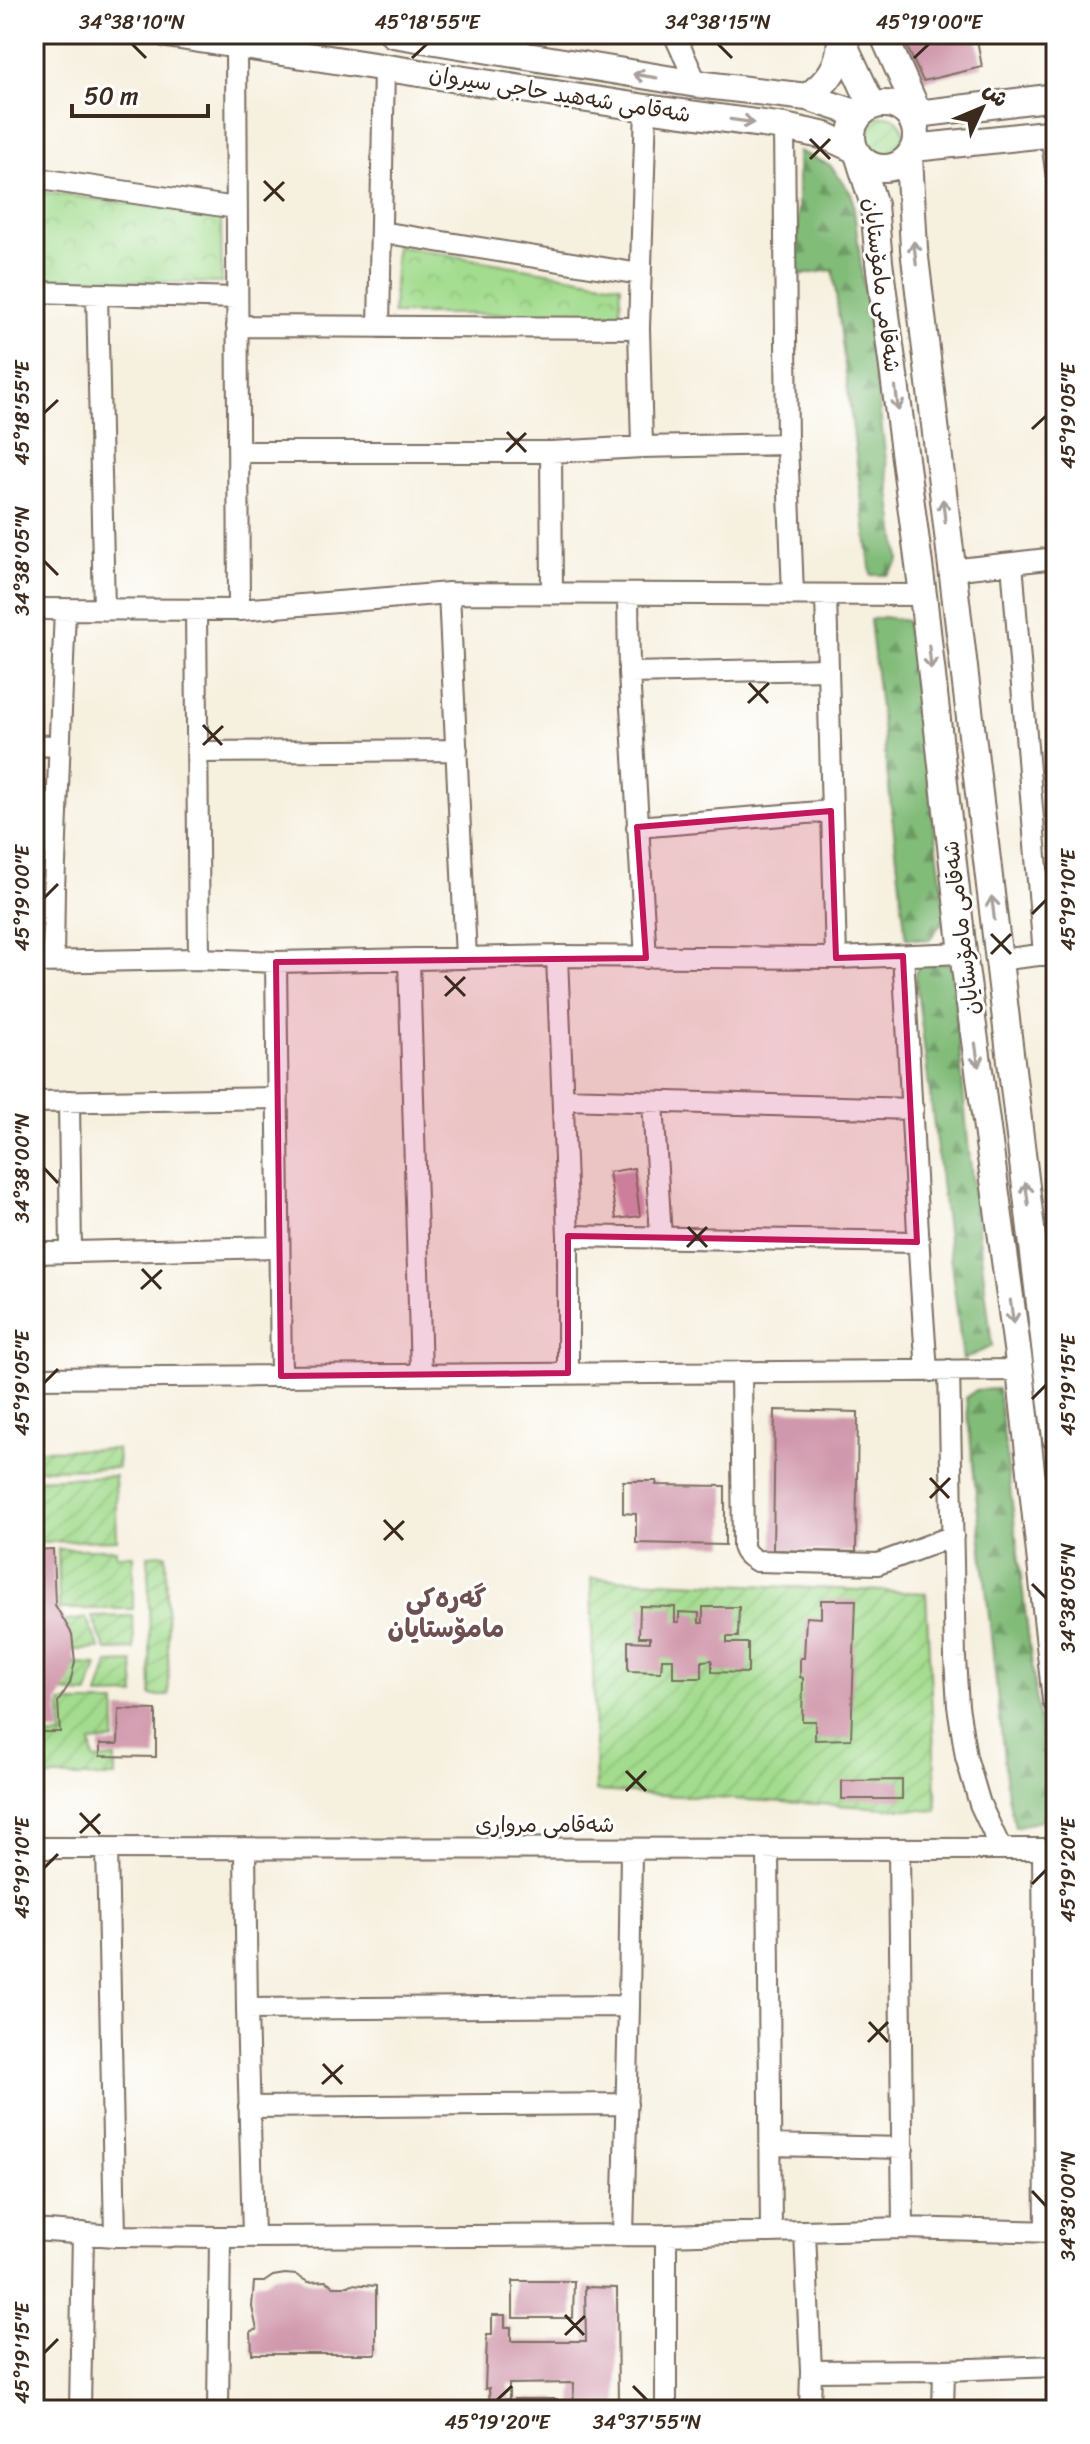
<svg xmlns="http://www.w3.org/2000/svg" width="1090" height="2444" font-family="Sriracha,'Playpen Sans Arabic',sans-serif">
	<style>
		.forest { fill: url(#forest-firs); stroke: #5e734c; stroke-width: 2 }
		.park { fill: url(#park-crowns); stroke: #6f8356; stroke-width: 2 }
		.garden { fill: url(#garden-furrows); stroke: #6f8356; stroke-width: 2 }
		.building { fill: #d098ac }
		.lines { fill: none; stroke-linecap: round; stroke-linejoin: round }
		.minor-casing { stroke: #7c6f62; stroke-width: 24 }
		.major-casing { stroke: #7c6f62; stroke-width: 30 }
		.minor { stroke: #fff; stroke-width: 20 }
		.major { stroke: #fff; stroke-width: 26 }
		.oneway { stroke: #a79f9a }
		.marked { fill: #c2185b; fill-opacity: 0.2; stroke: #c2185b; stroke-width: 6; stroke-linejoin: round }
		.ticks { fill: none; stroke: #3b2a1e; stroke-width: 3 }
		.labels { text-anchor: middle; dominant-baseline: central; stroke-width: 6; stroke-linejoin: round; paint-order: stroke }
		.street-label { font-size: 22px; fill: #3b2a1e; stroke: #fff }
		.quarter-label { font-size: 26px; font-weight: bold; fill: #6f5050; stroke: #fff }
		.neatline { fill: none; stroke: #3b2a1e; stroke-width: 3 }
		.ticks-label { font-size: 20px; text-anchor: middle; fill: #3b2a1e }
	</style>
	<defs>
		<pattern id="forest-firs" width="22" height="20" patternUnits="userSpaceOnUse" patternTransform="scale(2)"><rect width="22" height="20" fill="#82bc79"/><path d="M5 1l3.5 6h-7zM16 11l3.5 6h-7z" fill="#6c9963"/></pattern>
		<pattern id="park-crowns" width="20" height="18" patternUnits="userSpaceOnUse" patternTransform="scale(2)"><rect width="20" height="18" fill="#a3dc8e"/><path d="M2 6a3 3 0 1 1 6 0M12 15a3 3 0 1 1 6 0" fill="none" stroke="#8dbd7a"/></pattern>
		<pattern id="garden-furrows" width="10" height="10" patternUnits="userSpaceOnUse" patternTransform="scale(2)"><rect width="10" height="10" fill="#a3dc8e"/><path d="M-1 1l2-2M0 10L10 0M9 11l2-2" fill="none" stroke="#8dbd7a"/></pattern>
	</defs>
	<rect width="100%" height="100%" fill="#fff"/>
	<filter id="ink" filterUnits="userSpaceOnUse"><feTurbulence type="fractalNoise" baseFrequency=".0125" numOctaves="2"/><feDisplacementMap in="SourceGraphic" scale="16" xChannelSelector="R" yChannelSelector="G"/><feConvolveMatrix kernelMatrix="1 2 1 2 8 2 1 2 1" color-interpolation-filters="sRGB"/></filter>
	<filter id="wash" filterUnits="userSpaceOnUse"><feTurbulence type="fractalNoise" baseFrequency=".006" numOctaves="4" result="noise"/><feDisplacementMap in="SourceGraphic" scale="32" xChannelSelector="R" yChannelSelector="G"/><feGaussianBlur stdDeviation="1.8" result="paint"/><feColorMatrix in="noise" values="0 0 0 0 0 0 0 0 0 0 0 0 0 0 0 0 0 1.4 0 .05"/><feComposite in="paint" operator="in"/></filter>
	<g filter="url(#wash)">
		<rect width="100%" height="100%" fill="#f6f0df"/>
		<path class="forest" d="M798,151L830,165L852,195L899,561L887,575H871L833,270L798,275Z
			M884,617L907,621L946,917L929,940L906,938L870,620Z
			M946,963L952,968L968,1143L992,1346L963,1360L915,973L920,965Z
			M998,1389L1049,1805L1041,1821L1015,1827L1008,1796L966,1398L976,1390Z"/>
		<path class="park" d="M34,191L221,216L222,283L34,280Z
			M396,246L621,285L620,314H393Z"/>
		<path class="garden" d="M866 135a19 19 0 1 1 38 0a19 19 0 1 1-38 0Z
			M117,1449L118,1468L34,1469V1450Z
			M115,1476L117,1540L34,1542V1479Z
			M58,1549H116V1555H133V1609H59Z
			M166,1554L169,1696H151L148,1555Z
			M591,1578L926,1593L937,1811L596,1791Z
			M133,1616L134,1649L106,1650L92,1617Z
			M86,1618L100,1649L74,1650L62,1622Z
			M133,1662L135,1695L98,1696L108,1663Z
			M72,1664L97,1665L88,1694L62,1692Z
			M61,1703H116L115,1740L91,1743L94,1760L115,1758V1777H34V1737L62,1736Z"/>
		<g id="blocks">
			<path class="building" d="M901,34H976L982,67L923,81Z
				M634,1168L640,1216L616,1219L609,1172Z
				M775,1410L858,1412L856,1552L773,1550Z
				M623,1481H657L656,1485L725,1486V1545L636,1543V1514L623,1513Z
				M53,1549L55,1605L72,1634L75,1662L70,1683L58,1702L60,1732H34V1550Z
				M821,1600H856L851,1739L815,1740V1721H802L803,1678L800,1677V1658H804L806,1617L821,1618Z
				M640,1606L675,1607V1622H679V1612L699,1613V1623H703V1607H739L738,1637H727V1643H748V1673L712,1672V1660L702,1661V1678H673V1659H662L661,1672L628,1671V1641L650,1642V1637H639Z
				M119,1709L156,1710V1757L100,1756V1744H118Z
				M902,1780V1799H842V1781Z
				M285,2274L296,2275L308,2282L326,2281L334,2286H349L351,2284L376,2286V2354H252L251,2331L257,2330L252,2307L254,2282H264L273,2276Z
				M513,2281H574L573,2318H513Z
				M585,2287L617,2288L618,2410H573L574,2383L509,2384V2399L501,2400V2410H490L489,2388L485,2389L487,2335H492V2315H505V2327H511V2341H586Z
				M514,2399H557V2410H514Z"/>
		</g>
	</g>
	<g filter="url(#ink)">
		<use href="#blocks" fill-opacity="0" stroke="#7c6f62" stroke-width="2"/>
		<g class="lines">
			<defs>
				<path id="minor" d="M511,34L525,56
					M674,34L697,84
					M236,45L239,610
					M784,127L787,444L793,594
					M1051,133L1056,171
					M34,178L236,208
					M381,232L640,274
					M34,292L237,298
					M97,294L104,610
					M237,326L639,328
					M379,327L384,67
					M642,447L639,328L646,108
					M239,452H551L642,447L787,444
					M551,452L552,593
					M1012,563L1044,955
					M951,570L1056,558
					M449,593L466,958
					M628,594L629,673L646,958
					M826,596L836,958
					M34,609L239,610L449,593L923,595
					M196,610L199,959
					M629,673L827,669
					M34,746L59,745
					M198,752L457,750
					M637,827L831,811
					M557,956L568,1236V1373
					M903,956C912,1094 916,1232 927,1370
					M409,960L421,1374
					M999,960L1055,953
					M34,962L199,959L276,962L557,956L836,958L963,953
					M53,962L54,889L65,609
					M276,962L281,1376
					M564,1099L913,1109
					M69,1101L71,1252
					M34,1102L277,1098
					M653,1102L661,1238
					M568,1236L917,1242
					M34,1253L279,1247
					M949,1370L955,1658L958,1706L966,1757L980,1804L1001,1849
					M741,1372L743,1546C745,1554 750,1557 757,1561L878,1564L953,1536
					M34,1378L1020,1370
					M34,1848L1056,1849
					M107,1848L115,2236
					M245,1848L247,2009L253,2236
					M768,1849L771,2231
					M899,1849L903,2228
					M1043,1849L1046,2230
					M247,2009L629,2006
					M249,2107L627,2104
					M770,2145L903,2148
					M34,2230L115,2236L220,2237L666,2235L903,2228L1056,2232
					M805,2232L811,2371L810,2410
					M623,2234L629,2006L631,1849
					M811,2371L944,2370L1056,2366
					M80,2410L83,2233
					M218,2410L220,2237
					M666,2410V2235
					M943,2410L944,2370"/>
				<path id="major" d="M167,34L646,108L784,127L826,136L854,149
					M393,34L697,84L807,97L859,114
					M839,34L872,105
					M883,34L915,106L916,127
					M807,97C829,81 840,66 841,39
					M852 136a32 32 0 1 1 64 0a32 32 0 1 1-64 0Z
					M909,115L1056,97
					M914,148L1056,133
					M909,156L914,249L1056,1438
					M859,157L874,205L879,262L923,595L963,953L1020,1370L1056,1700"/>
			</defs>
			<use href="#minor" class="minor-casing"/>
			<use href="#major" class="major-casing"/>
			<use href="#minor" class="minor"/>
			<use href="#major" class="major"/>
		</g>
		<defs><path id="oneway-shaft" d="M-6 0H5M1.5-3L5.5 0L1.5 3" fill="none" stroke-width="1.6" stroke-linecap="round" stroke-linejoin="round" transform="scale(2)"/></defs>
		<g class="oneway">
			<use href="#oneway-shaft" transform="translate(645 76) rotate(-171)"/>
			<use href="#oneway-shaft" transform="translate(742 121) rotate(8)"/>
			<use href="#oneway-shaft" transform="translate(915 253) rotate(-96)"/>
			<use href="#oneway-shaft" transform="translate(897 399) rotate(83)"/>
			<use href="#oneway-shaft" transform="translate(944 511) rotate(-96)"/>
			<use href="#oneway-shaft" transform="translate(930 657) rotate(84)"/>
			<use href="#oneway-shaft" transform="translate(993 908) rotate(-97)"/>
			<use href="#oneway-shaft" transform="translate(977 1055) rotate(82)"/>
			<use href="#oneway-shaft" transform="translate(1027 1194) rotate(-97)"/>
			<use href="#oneway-shaft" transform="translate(1012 1312) rotate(82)"/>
		</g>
	</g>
	<path class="marked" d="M831,811L836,958L903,956L917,1242L568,1236V1373L281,1376L276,962L646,958L637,827Z"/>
	<path class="ticks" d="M132,44L146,58M718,44L732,58M412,58L427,44M914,58L929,44M810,139L830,159M810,159L830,139M264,181L284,201M264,201L284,182M44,413L58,400M1032,429L1046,416M507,432L526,452M506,452L526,433M44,561L58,575M749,683L768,703M748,703L769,683M203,725L222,745M203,745L223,726M44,898L58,884M1032,914L1046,900M991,934L1011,954M991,954L1011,934M445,976L465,996M445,996L465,977M44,1168L58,1183M688,1227L707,1247M687,1247L707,1227M142,1269L161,1289M141,1289L162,1270M44,1383L58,1369M1032,1399L1046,1385M930,1478L949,1498M930,1498L950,1478M384,1520L403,1540M384,1540L404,1521M1032,1584L1046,1598M626,1771L646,1791M626,1791L646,1771M80,1813L100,1834M80,1833L100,1814M44,1868L58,1854M1032,1884L1046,1870M869,2022L888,2042M868,2042L888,2022M323,2064L342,2084M322,2084L343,2065M1032,2191L1046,2206M565,2315L584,2335M565,2335L585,2316M44,2353L58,2339M633,2386L647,2400M497,2400L512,2386"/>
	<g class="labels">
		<g class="street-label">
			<text transform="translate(560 94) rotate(9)">شەقامی شەهید حاجی سیروان</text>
			<text transform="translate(882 285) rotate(83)">شەقامی مامۆستایان</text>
			<text transform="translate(961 928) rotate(-97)">شەقامی مامۆستایان</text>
			<text x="545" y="1824">شەقامی مرواری</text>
		</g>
		<g class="quarter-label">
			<text x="446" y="1598">گەرەکی<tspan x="446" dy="30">مامۆستایان</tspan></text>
		</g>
	</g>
	<rect width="1090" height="2444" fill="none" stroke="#fff" stroke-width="88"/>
	<g transform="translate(982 108) rotate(46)" stroke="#ffffff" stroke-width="6" paint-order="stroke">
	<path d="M0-6L14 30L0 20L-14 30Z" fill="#3b2a1e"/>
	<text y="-12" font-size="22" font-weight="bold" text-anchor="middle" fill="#3b2a1e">ش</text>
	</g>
	<path d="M72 104v12h136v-12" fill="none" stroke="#3b2a1e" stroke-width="4"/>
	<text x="84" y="104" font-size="24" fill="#3b2a1e" stroke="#ffffff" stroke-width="6" paint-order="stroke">50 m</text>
	<rect x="44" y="44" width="1002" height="2356" class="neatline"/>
	<g class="ticks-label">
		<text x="132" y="29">34°38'10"N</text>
		<text x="427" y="29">45°18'55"E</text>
		<text x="718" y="29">34°38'15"N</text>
		<text x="929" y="29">45°19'00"E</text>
		<text transform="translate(22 413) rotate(-90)" y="7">45°18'55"E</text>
		<text transform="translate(1068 416) rotate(-90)" y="7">45°19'05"E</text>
		<text transform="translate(22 561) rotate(-90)" y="7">34°38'05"N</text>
		<text transform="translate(22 898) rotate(-90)" y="7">45°19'00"E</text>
		<text transform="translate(1068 900) rotate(-90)" y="7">45°19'10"E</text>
		<text transform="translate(22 1168) rotate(-90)" y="7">34°38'00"N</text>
		<text transform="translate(22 1383) rotate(-90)" y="7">45°19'05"E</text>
		<text transform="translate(1068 1385) rotate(-90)" y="7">45°19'15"E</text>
		<text transform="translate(1068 1598) rotate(-90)" y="7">34°38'05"N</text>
		<text transform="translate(22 1868) rotate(-90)" y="7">45°19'10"E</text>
		<text transform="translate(1068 1870) rotate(-90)" y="7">45°19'20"E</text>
		<text transform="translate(1068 2206) rotate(-90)" y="7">34°38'00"N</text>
		<text transform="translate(22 2353) rotate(-90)" y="7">45°19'15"E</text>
		<text x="497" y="2429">45°19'20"E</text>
		<text x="647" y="2429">34°37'55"N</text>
	</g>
</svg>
